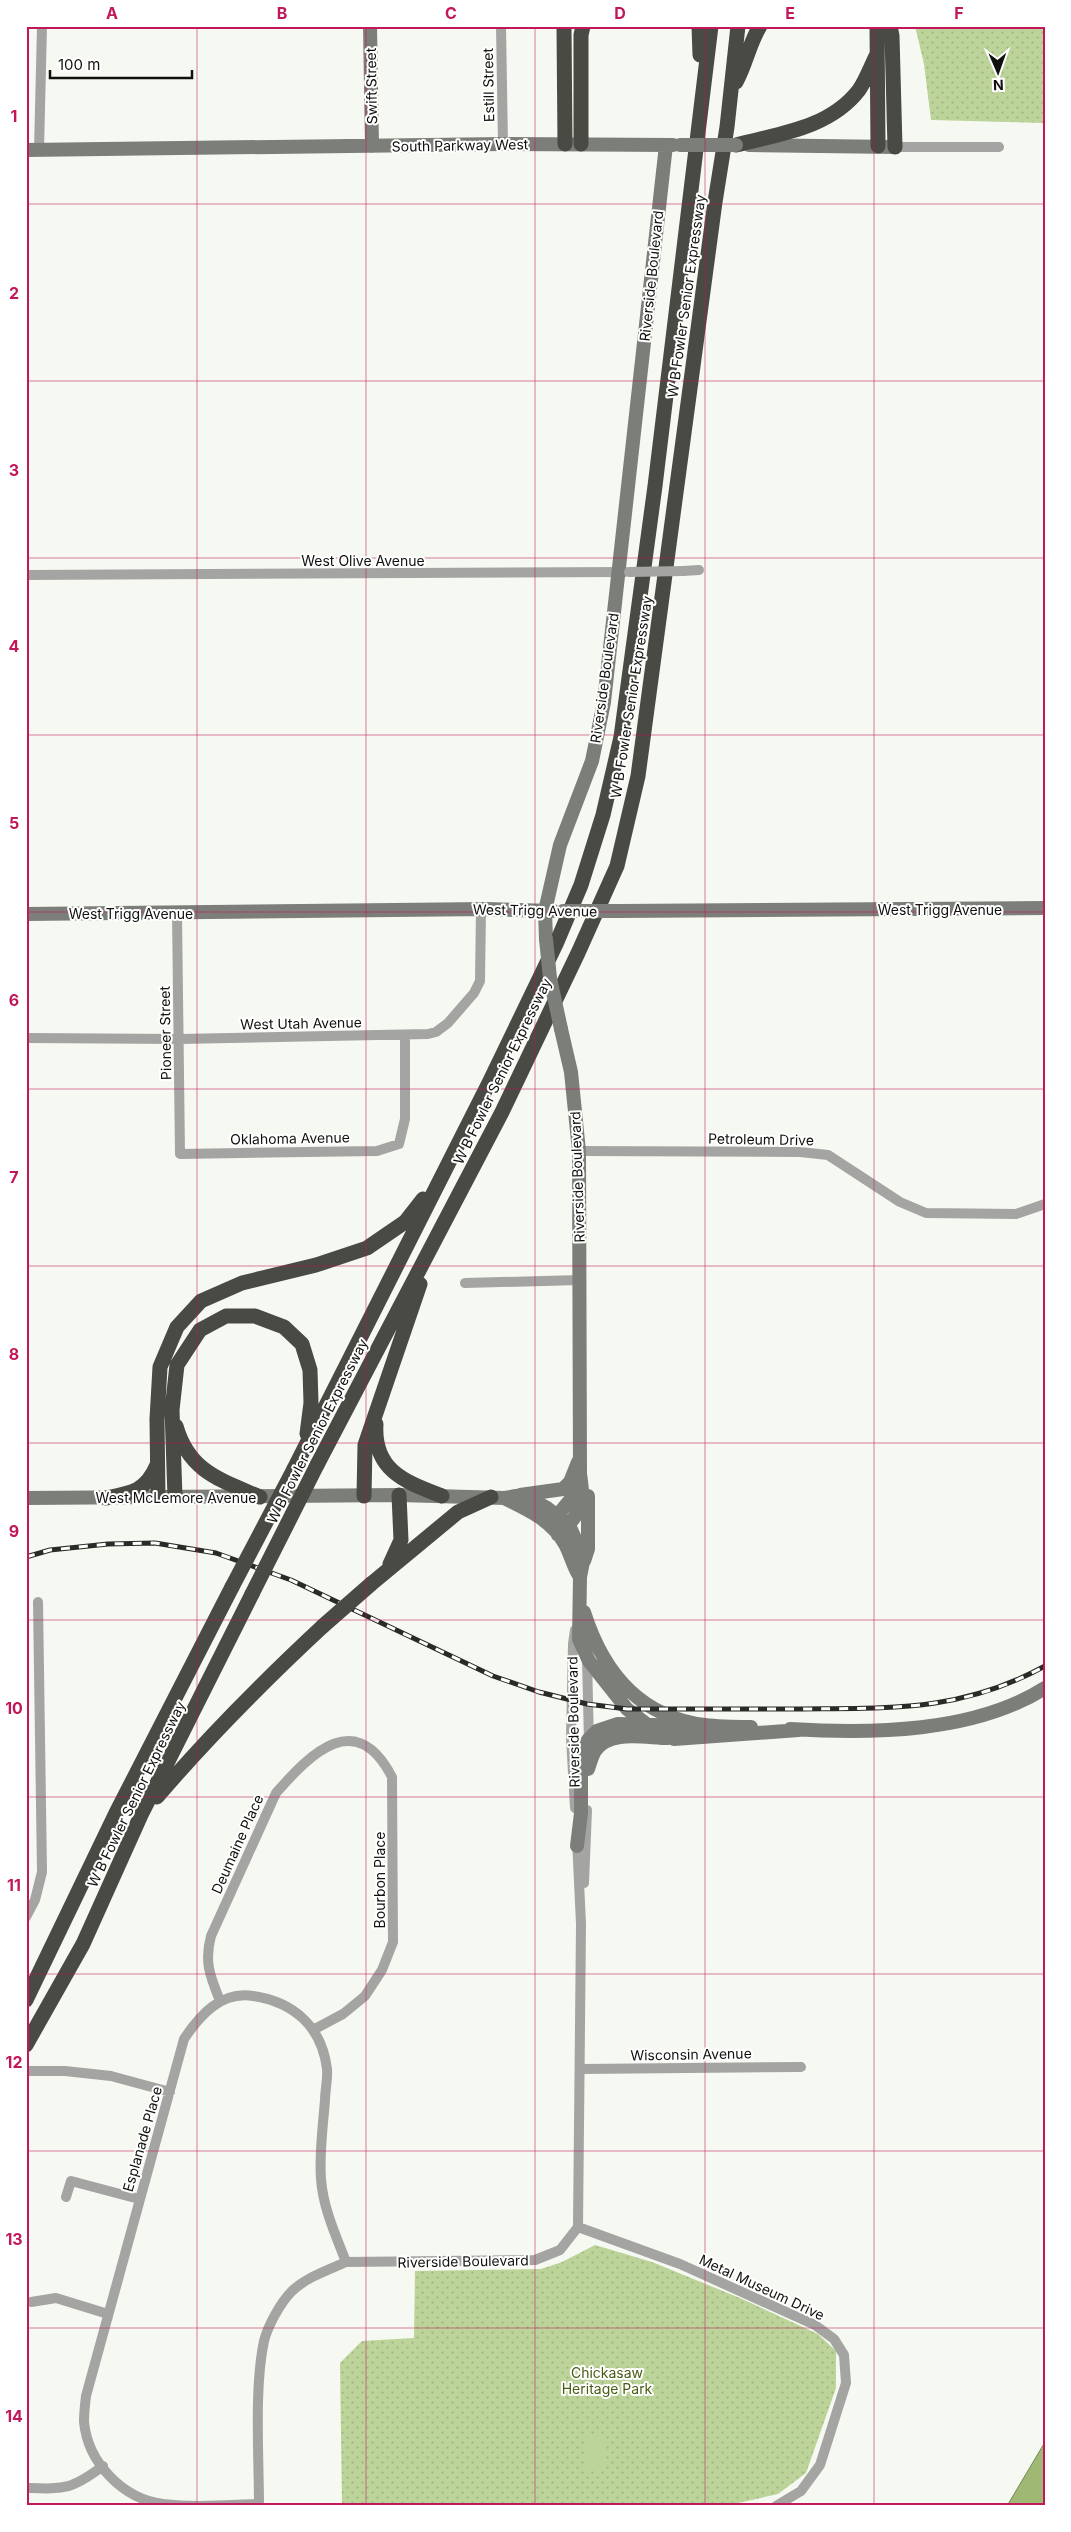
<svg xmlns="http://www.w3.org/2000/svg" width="1071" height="2532" font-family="Inter,sans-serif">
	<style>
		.green { fill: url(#green-dots) }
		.pitch { fill: #bcd499 }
		.water { fill: #9fb974; stroke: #748755 }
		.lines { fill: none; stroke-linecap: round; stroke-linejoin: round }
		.street { stroke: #a4a5a2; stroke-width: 10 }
		.secondary { stroke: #7c7e79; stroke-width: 14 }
		.highway { stroke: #484a43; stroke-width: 15 }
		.rail-casing { stroke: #292b27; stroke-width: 5 }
		.rail { stroke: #fff; stroke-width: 3; stroke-dasharray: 9; stroke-linecap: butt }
		.street-bridge { stroke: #a4a5a2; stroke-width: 10 }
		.secondary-bridge { stroke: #7c7e79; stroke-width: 14 }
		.highway-bridge { stroke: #484a43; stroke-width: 15 }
		.grid { fill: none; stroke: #c2185b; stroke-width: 1; stroke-opacity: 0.55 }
		.labels { text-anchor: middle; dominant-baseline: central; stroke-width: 4; stroke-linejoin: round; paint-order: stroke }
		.street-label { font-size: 14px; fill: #10110e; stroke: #fff }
		.park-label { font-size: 14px; fill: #475e14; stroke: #fff }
		.neatline { fill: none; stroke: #c2185b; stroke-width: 2 }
		.grid-label { font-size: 16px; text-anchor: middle; font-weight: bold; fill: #c2185b }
	</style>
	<defs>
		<pattern id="green-dots" width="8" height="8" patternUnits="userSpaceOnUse" patternTransform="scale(1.25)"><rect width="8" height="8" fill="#bcd499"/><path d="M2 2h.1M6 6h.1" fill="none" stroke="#a1b583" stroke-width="1.8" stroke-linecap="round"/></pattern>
	</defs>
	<rect width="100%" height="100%" fill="#f6f9f1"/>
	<path class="green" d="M915,26H1045V123L931,120L924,64Z
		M595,2245L652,2262L740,2298L818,2334L836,2351V2388L806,2473L778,2494L725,2506H342L340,2363L362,2341L414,2338L415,2271L541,2269L562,2262Z"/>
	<path class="pitch" d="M586,2437H604V2470H586Z"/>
	<path class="water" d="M1045,2442V2506H1007Z"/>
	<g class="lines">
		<path class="street" d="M501,26L503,144
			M895,147H999
			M39,150L42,26
			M683,571L699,570
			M26,575L625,572
			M177,913L180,1154L377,1151L399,1144L405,1119V1036
			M26,1038L179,1039L428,1034L436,1032L448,1023L474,993L480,981L481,909
			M579,1151L800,1152L828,1155L900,1202L926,1213L1016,1214L1045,1204
			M465,1283L580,1280
			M587,1658L589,1743
			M575,1808L571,1738L573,1644L575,1630
			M584,1883L587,1810
			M26,1917L35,1900L42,1872L38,1602
			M220,2001C210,1976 204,1962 211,1936L276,1793C312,1752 356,1708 392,1777L393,1942L382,1970L365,1996L343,2014L313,2030
			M581,2069L801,2067
			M26,2071H65L111,2076L170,2092
			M66,2197L71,2181L139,2199
			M578,2227L680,2264L815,2325L834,2339L844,2355L846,2383L820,2465L801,2491L776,2506
			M31,2302L56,2298L108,2314
			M26,2488C65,2489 71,2490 103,2466
			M259,2504C227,2505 195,2508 163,2504C123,2499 88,2463 84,2422C84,2414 85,2404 86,2396L184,2039C200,2015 221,1991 253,1996C294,2002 322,2027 327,2069C328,2079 325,2090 325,2100C323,2126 319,2153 321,2179C323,2208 336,2236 346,2262
			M259,2506C259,2457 254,2388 264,2341C268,2325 281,2302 292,2291C307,2277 328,2270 346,2262L535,2260L560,2250L578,2227L581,1924L577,1840"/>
		<path class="secondary" d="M370,26L372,146
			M749,145L895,147
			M26,150L503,144L673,145
			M619,911L1045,908
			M26,914L487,909L553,911
			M546,939L545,911L560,845L592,761L604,702L666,145
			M520,1495L563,1489L570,1482L578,1462
			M26,1498L399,1495L505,1498L516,1496L530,1499L547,1508L569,1525L581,1552L583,1562L580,1577L579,1639L589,1661L627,1709L658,1733L674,1739L799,1730
			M506,1499C529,1510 552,1521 565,1544C571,1555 573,1567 580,1577
			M552,1522L571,1499L579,1477
			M558,1535C582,1512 585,1506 580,1474L579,1151L571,1072L561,1029
			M584,1561L588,1549V1496
			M584,1612C603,1672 639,1717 705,1725C720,1727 736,1727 751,1727
			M790,1729C871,1734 974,1733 1045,1688
			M588,1769C590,1763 592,1756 595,1751C609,1729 646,1738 668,1738
			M577,1846L581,1813V1773L585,1745L588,1740L597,1731L618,1724L689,1726"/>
		<path class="highway" d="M564,26L565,144
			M699,26L700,55
			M877,26L878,146
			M890,26L892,36L895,147
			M736,82C746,64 749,44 760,26
			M581,144V35L583,26
			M736,145C779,134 830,128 859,90C866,80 871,66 876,56
			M376,1424C373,1471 406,1482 442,1496
			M176,1426C189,1472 221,1480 260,1497
			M317,1465L502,1112L578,953L617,866L638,776L715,202L727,127L738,26
			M294,1469L489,1083L556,944L581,885L603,815L621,737L655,486L711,26
			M364,1496L365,1445L420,1284
			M158,1497L157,1419L160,1367L177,1327L201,1301L242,1283L316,1265L367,1248L405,1222L423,1199
			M175,1497L172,1410L177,1365L200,1330L226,1316H255L284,1327L302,1344L310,1370L311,1403L307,1434
			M106,1498C132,1493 146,1491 157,1465
			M390,1564L401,1540L399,1495
			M371,1584L458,1512L491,1497
			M157,1797C209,1736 265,1680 323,1626
			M26,2000L116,1813L232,1587
			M26,2045L83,1944L141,1815L252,1594"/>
		<defs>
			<path id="rail" d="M26,1557L50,1550L108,1544L155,1543L216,1553L291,1580L493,1676L539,1692L587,1704L627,1709C684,1709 741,1709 798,1709C890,1708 961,1712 1045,1666"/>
		</defs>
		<use href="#rail" class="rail-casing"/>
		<use href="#rail" class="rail"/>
		<path class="street-bridge" d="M629,572L683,571"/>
		<path class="secondary-bridge" d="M680,145H736
			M563,911H619
			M546,939L550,978L561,1029"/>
		<path class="highway-bridge" d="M232,1587L294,1469
			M252,1594L317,1465
			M323,1626L371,1584"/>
	</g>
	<path class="grid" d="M197,26V2506M366,26V2506M535,26V2506M705,26V2506M874,26V2506M26,204H1045M26,381H1045M26,558H1045M26,735H1045M26,912H1045M26,1089H1045M26,1266H1045M26,1443H1045M26,1620H1045M26,1797H1045M26,1974H1045M26,2151H1045M26,2328H1045"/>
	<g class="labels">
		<g class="street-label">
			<text transform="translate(488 85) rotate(-91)">Estill Street</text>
			<text transform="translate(371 86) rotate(-91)">Swift Street</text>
			<text transform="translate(460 145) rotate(-1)">South Parkway West</text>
			<text transform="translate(651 276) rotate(-84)">Riverside Boulevard</text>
			<text transform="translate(686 296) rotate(-82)">W B Fowler Senior Expressway</text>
			<text x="363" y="560">West Olive Avenue</text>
			<text transform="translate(604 678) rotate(-82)">Riverside Boulevard</text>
			<text transform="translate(631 697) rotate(-81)">W B Fowler Senior Expressway</text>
			<text x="940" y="909">West Trigg Avenue</text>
			<text transform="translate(535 910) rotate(1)">West Trigg Avenue</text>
			<text x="131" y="913">West Trigg Avenue</text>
			<text transform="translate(301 1023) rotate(-1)">West Utah Avenue</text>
			<text transform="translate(165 1033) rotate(-91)">Pioneer Street</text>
			<text transform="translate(502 1071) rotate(-64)">W B Fowler Senior Expressway</text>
			<text transform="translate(290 1138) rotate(-1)">Oklahoma Avenue</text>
			<text transform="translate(761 1139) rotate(1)">Petroleum Drive</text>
			<text transform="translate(577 1177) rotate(-92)">Riverside Boulevard</text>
			<text transform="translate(317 1431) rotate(-63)">W B Fowler Senior Expressway</text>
			<text x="176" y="1497">West McLemore Avenue</text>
			<text transform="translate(573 1722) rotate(-91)">Riverside Boulevard</text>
			<text transform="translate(136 1794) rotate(-64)">W B Fowler Senior Expressway</text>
			<text transform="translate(237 1844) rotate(-66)">Deumaine Place</text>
			<text transform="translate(379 1880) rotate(-90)">Bourbon Place</text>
			<text transform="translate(691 2054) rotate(-1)">Wisconsin Avenue</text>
			<text transform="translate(142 2139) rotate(-74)">Esplanade Place</text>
			<text transform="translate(463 2261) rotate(-1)">Riverside Boulevard</text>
			<text transform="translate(762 2287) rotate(25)">Metal Museum Drive</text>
		</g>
		<g class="park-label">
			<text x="607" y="2372">Chickasaw<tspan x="607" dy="16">Heritage Park</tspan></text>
		</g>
	</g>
	<rect width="1071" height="2532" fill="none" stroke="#ffffff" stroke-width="55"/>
	<g transform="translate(998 72) rotate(178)" stroke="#ffffff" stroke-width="4" paint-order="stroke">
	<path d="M0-4L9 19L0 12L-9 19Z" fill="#10110e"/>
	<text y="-8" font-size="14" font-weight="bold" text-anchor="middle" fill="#10110e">N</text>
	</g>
	<path d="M50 70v8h142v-8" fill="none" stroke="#10110e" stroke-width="2.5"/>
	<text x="58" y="70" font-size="15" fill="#10110e" stroke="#ffffff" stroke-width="4" paint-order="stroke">100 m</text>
	<rect x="28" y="28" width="1016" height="2476" class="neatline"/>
	<g class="grid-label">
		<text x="112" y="19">A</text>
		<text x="282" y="19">B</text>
		<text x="451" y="19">C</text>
		<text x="620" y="19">D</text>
		<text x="790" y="19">E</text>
		<text x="959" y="19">F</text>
		<text x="14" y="122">1</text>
		<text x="14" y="299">2</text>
		<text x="14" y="476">3</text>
		<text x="14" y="652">4</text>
		<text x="14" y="829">5</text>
		<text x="14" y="1006">6</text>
		<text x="14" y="1183">7</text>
		<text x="14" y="1360">8</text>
		<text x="14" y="1537">9</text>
		<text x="14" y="1714">10</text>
		<text x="14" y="1891">11</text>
		<text x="14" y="2068">12</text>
		<text x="14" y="2245">13</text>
		<text x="14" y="2422">14</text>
	</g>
</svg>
